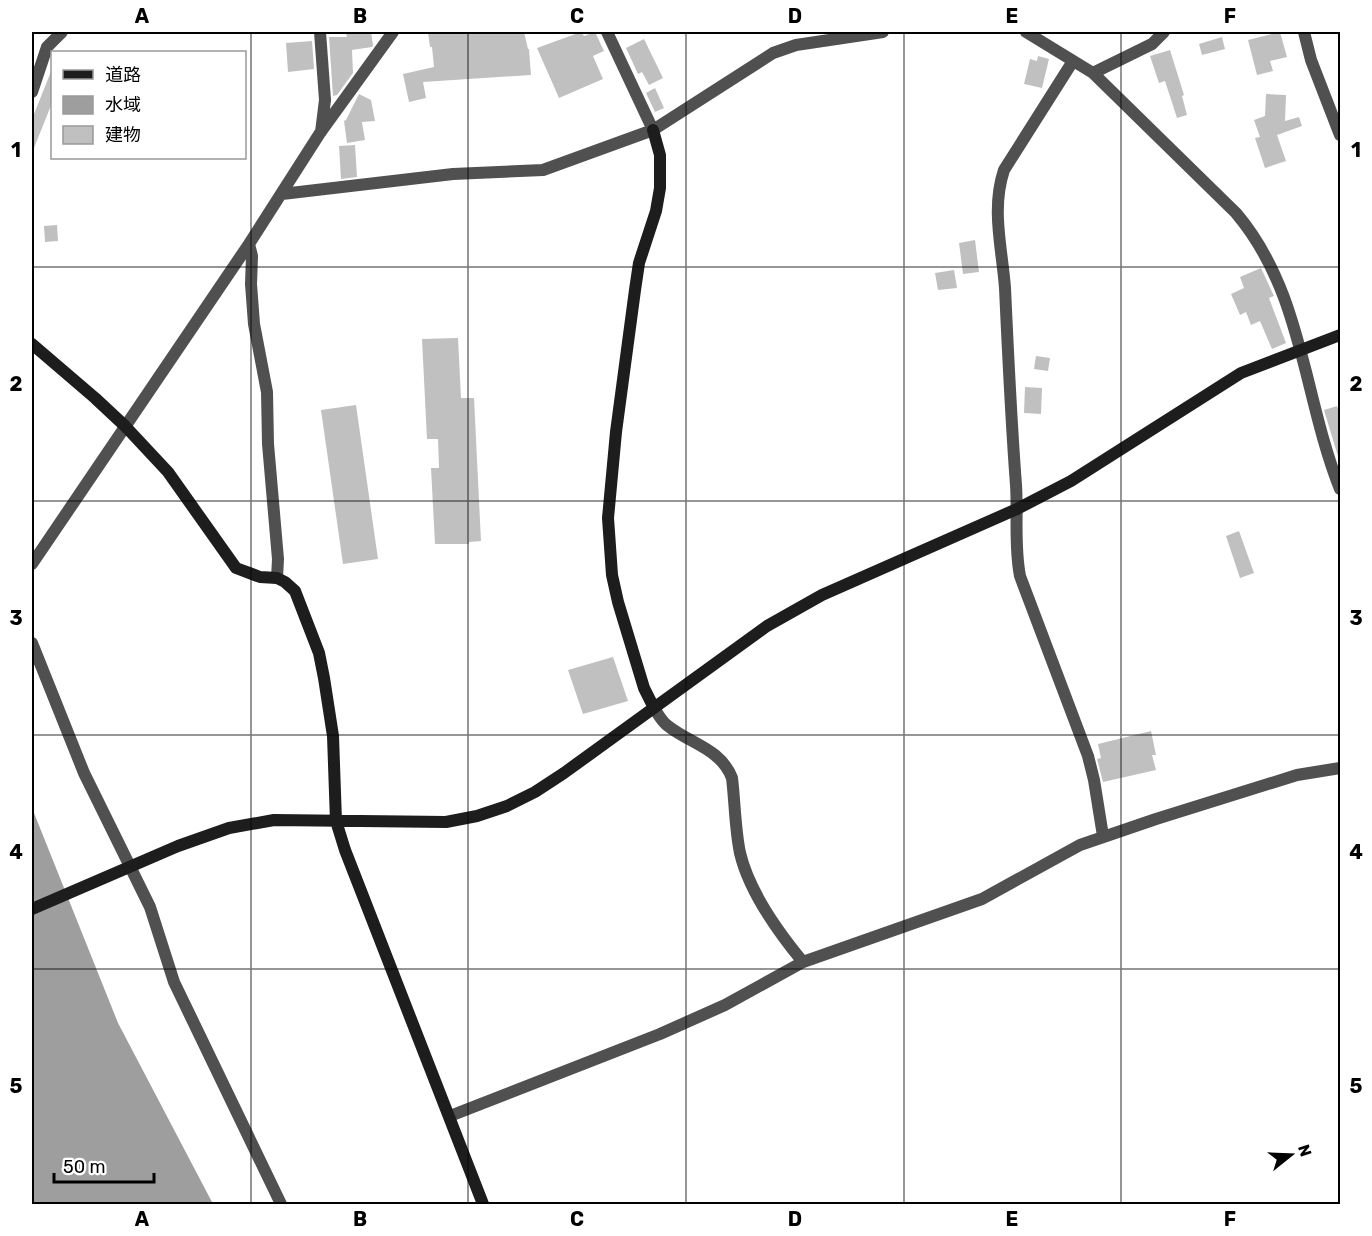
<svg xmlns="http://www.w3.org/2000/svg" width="1372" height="1236" font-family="Rubik,'Noto Sans JP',sans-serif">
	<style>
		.water { fill: #9e9e9e }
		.building { fill: #c0c0c0 }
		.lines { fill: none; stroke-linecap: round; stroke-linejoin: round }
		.street { stroke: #505050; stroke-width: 12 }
		.secondary { stroke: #1d1d1d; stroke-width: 12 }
		.grid { fill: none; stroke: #000; stroke-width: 1.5; stroke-opacity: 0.55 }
		.neatline { fill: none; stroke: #000; stroke-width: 2 }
		.grid-label { font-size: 20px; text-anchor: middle; font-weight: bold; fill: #000 }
	</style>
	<rect width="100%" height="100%" fill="#fff"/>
	<path class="water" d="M32,808L118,1023L213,1204H32Z"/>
	<path class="building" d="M371,32L373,45L372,47L352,50L353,73L337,95L333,96L329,37H347L346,33Z
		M428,32H524L528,49H529L531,75L423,82L426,98L409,102L403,74L434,67L432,47H430Z
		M581,32L584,36L595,32L604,51L593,56L603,79L559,98L537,48Z
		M1280,32L1287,57L1270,61L1273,71L1257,75L1248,40Z
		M1222,37L1225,49L1202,55L1199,44Z
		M644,39L663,78L649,85L642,72L638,74L626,48Z
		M312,41L314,69L288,72L286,43Z
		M1170,50L1184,95L1182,96L1187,115L1177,118L1165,81L1159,83L1150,56Z
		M1038,56L1049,59L1042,88L1024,84L1030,59L1037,61Z
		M52,69V103L32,153V119Z
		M655,88L664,108L655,112L646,93Z
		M359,94L371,100L375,121L362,122L365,140L347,143L344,121L346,120Z
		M1266,94L1286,95L1285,121L1299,117L1302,126L1277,135L1286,161L1265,168L1255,138L1260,137L1254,120L1265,116Z
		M355,145L357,177L341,179L339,146Z
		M57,225L58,241L45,242L44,226Z
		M975,240L979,272L963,274L959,243Z
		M1261,268L1274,296L1269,298L1286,343L1272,349L1260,321L1251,325L1246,312L1240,315L1231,294L1244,288L1240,277Z
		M954,270L957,288L938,290L935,273Z
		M458,338L461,398H474L481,541L469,542V544H435L431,468H439L438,439H427L422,339Z
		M1036,356L1050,358L1048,371L1034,369Z
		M1025,387L1042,388L1041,414L1024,413Z
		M356,405L378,559L343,564L321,410Z
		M1337,406L1341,417L1340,463L1324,410Z
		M1239,531L1254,573L1240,578L1226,536Z
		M613,657L628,701L583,714L568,670Z
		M1151,731L1156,755H1152L1156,770L1103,782L1097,759L1101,758L1098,744Z"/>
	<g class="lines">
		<path class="street" d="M320,32L325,100L321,132
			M607,32L653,130L773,53L796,45L883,32
			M1026,32L1093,73L1236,213C1303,292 1303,396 1340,489
			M1304,32L1311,60L1340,135
			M1073,61L1004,170C991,209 1002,248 1005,288C1008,354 1011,419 1016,485C1018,515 1014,546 1020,576L1088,756L1094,780L1103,836
			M1093,73L1152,44L1164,32
			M32,92L47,47L62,32
			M282,194L453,174L543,170L653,130
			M249,244L252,256L251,284L254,324L267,392L268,444L278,559L277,578
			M32,564L249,244L320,133L393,32
			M32,643L84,773L150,907L174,982L281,1204
			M654,708C658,714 662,722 668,726C691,744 721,749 732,778C735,803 735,829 740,853C749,891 779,933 803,962
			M450,1116L660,1034L725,1005L803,962L982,899L1080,845L1156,819L1297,775L1340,768"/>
		<path class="secondary" d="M653,130L660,155V188L656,211L639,263L635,290L616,432L608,518L612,575L618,602L644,688L654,708
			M32,344L95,398L125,426L168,472L236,568L260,577L277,578L285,582L295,591L319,653L324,678L333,736L336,821L345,850L483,1204
			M32,909L178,846L229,828L274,820L446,822L477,816L507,806L535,792L564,773L767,626L822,595L1017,509L1071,481L1241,373L1340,335"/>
	</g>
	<path class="grid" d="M251,32V1204M468,32V1204M686,32V1204M904,32V1204M1121,32V1204M32,267H1340M32,501H1340M32,735H1340M32,969H1340"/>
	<rect width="1372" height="1236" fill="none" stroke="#ffffff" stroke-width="66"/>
	<rect x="51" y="51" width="195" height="108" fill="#ffffff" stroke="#999999" stroke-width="1.5"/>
	<rect x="63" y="70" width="30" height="9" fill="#1d1d1d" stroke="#999999" stroke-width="1.5"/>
	<text x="105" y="81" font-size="18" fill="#000000">道路</text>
	<rect x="63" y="96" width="30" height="18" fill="#9e9e9e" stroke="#999999" stroke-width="1.5"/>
	<text x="105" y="111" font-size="18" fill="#000000">水域</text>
	<rect x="63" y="126" width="30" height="18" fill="#c0c0c0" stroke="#999999" stroke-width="1.5"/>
	<text x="105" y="141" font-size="18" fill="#000000">建物</text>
	<g transform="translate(1291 1155) rotate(72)" stroke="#ffffff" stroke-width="4.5" paint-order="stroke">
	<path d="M0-4.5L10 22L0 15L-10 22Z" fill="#000000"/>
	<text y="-9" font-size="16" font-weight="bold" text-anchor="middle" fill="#000000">N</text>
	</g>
	<path d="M54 1173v9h100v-9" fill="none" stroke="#000000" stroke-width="3"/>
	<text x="63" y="1173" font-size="18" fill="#000000" stroke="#ffffff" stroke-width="4.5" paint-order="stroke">50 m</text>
	<rect x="33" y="33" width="1306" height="1170" class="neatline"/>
	<g class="grid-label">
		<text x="142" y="23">A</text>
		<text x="360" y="23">B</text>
		<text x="577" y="23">C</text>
		<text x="795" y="23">D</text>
		<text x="1012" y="23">E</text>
		<text x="1230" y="23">F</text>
		<text x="16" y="157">1</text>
		<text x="1356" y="157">1</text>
		<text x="16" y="391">2</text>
		<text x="1356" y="391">2</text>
		<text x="16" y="625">3</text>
		<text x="1356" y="625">3</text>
		<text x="16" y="859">4</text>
		<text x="1356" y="859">4</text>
		<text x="16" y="1093">5</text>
		<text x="1356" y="1093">5</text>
		<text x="142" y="1226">A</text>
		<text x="360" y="1226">B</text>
		<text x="577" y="1226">C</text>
		<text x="795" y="1226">D</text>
		<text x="1012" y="1226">E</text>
		<text x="1230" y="1226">F</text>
	</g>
</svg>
